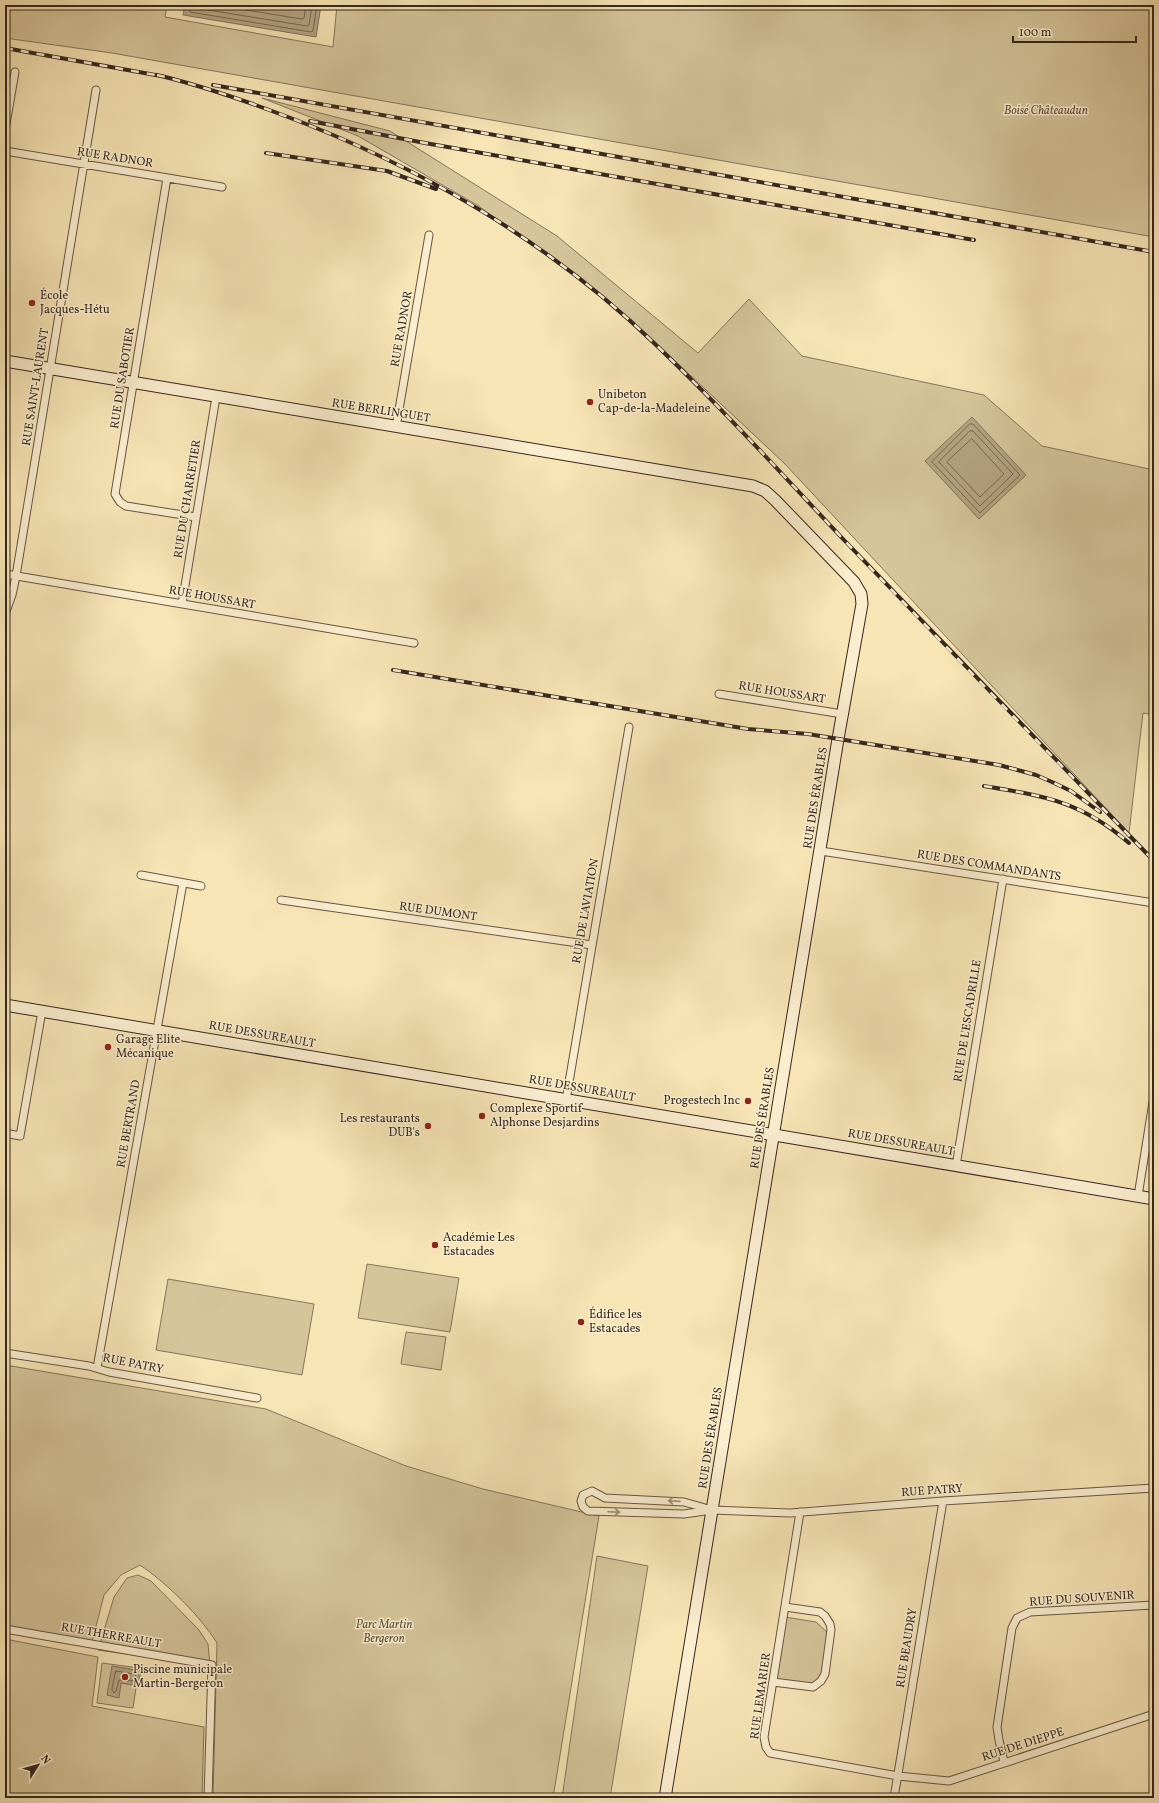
<svg xmlns="http://www.w3.org/2000/svg" width="1159" height="1803" font-family="Vollkorn,serif">
	<style>
		.green { fill: #d6c59b; stroke: #86765c }
		.water { fill: #b5a482; stroke: #82725a }
		.lines { fill: none; stroke-linecap: round; stroke-linejoin: round }
		.shore { stroke: #756650; stroke-width: 1 }
		.street-casing { stroke: #665644; stroke-width: 9 }
		.secondary-casing { stroke: #35271e; stroke-width: 13 }
		.street { stroke: #faeecf; stroke-width: 7 }
		.secondary { stroke: #faeecf; stroke-width: 11 }
		.rail-casing { stroke: #35271e; stroke-width: 4 }
		.rail { stroke: #faeecf; stroke-width: 2.5; stroke-dasharray: 8; stroke-linecap: butt }
		.oneway { stroke: #988a76 }
		.poi-dot { fill: #8f2418; stroke: #faeecf; stroke-width: 1.5 }
		.labels { text-anchor: middle; dominant-baseline: central; stroke-width: 3; stroke-linejoin: round; paint-order: stroke }
		.park-label { font-size: 12px; font-style: italic; fill: #5d4e3d; stroke: #faeecf }
		.street-label { font-size: 12px; fill: #35271e; stroke: #faeecf }
		.poi-label { font-size: 12px; fill: #35271e; stroke: #faeecf; text-anchor: start }
	</style>
	<rect width="100%" height="100%" fill="#f7e5b5"/>
	<filter id="stains"><feTurbulence type="fractalNoise" baseFrequency=".005" numOctaves="4"/><feColorMatrix values="0 0 0 0 .2 0 0 0 0 .09 0 0 0 0 .02 0 0 0 .5 -.17"/></filter>
	<radialGradient id="worn" r=".72"><stop offset=".6" stop-color="#630" stop-opacity="0"/><stop offset="1" stop-color="#630" stop-opacity=".3"/></radialGradient>
	<path class="green" d="M5,5H167L165,17L333,47L337,5H1154V237L112,53L5,38Z
		M262,98L390,131L557,236L698,353L749,299L802,356L984,395L1042,446L1154,470V715L1143,713L1129,833L784,463L642,330L600,294L477,205L358,136Z
		M367,1264L459,1278L450,1332L358,1318Z
		M168,1279L314,1304L302,1375L156,1350Z
		M406,1332L446,1337L441,1370L401,1364Z
		M5,1365L266,1409L406,1466L483,1489L599,1516L553,1798H213L217,1643C200,1616 168,1584 140,1565L121,1575L104,1595L91,1646L5,1629Z
		M597,1556L648,1566L610,1798H562Z
		M138,1575L151,1581L199,1630L208,1644L210,1666L98,1650L114,1597L127,1578Z
		M785,1617L816,1622L827,1632L828,1646L820,1680L812,1689L773,1683Z
		M5,1639L98,1657L92,1706L204,1727L202,1798H5Z
		M102,1663L139,1668L133,1708L97,1703Z"/>
	<path class="water" d="M185,5H321L316,37L183,15Z
		M972,417L1026,475L979,519L925,461Z
		M112,1666L141,1671L138,1686L121,1683L119,1698L107,1695Z"/>
	<g class="lines">
		<path class="shore" d="M189,5L190,12L311,32L313,31L317,5
			M194,5L196,8L307,26L309,25L312,5
			M215,5L302,19L304,18L306,5
			M970,424H973L1020,475L980,513L932,462Z
			M970,431H973L1013,474L980,506L939,462Z
			M972,439L1004,474L980,497L947,462Z
			M116,1671L134,1674L136,1676L134,1681L119,1680L116,1691L114,1693L112,1690Z"/>
		<defs>
			<path id="street" d="M5,130L15,72
				M5,151L222,187
				M167,178L115,494L120,502L126,506L196,517
				M396,427L429,235
				M5,574L414,643
				M182,604L216,397
				M5,614L12,595L16,576L96,90
				M719,694L842,714
				M821,851L1154,903
				M141,875L201,886
				M281,900L592,945
				M566,1100L629,727
				M5,1133L20,1136L42,1011
				M956,1166L1003,879
				M1138,1196L1154,1096
				M5,1353L89,1366L109,1372L257,1398
				M97,1368L183,883
				M712,1510L684,1502L605,1498L592,1491L583,1495L581,1501L583,1507L588,1511L684,1514L712,1510L790,1513L943,1501L1154,1488
				M800,1512L764,1737L766,1747L770,1753L898,1776L949,1781L1154,1714
				M5,1629L212,1665L208,1798
				M773,1682L813,1687L821,1681L825,1674L831,1630L830,1624L825,1616L820,1612L785,1607
				M1004,1762L999,1740L997,1727L1012,1628L1017,1618L1030,1612L1154,1605
				M894,1798L943,1501"/>
			<path id="secondary" d="M5,361L753,486L765,491L775,500L854,582L861,594L862,604L838,739L665,1798
				M5,1005L1154,1199"/>
		</defs>
		<use href="#street" class="street-casing"/>
		<use href="#secondary" class="secondary-casing"/>
		<use href="#street" class="street"/>
		<use href="#secondary" class="secondary"/>
		<defs>
			<path id="rail" d="M5,48L161,76
				M157,75C199,85 240,99 280,114C418,165 548,241 654,343C720,406 781,473 843,539C946,647 1050,754 1154,861
				M213,85L1154,252
				M310,121L425,143L974,240
				M266,153L387,171L436,189
				M393,670L748,729L808,734L999,765L1036,775L1052,782L1071,791L1100,812
				M984,786C1044,796 1081,801 1129,843"/>
		</defs>
		<use href="#rail" class="rail-casing"/>
		<use href="#rail" class="rail"/>
	</g>
	<defs><path id="oneway-shaft" d="M-6 0H5M1.5-3L5.5 0L1.5 3" fill="none" stroke-width="1.6" stroke-linecap="round" stroke-linejoin="round"/></defs>
	<g class="oneway">
		<use href="#oneway-shaft" transform="translate(674 1501) rotate(-177)"/>
		<use href="#oneway-shaft" transform="translate(614 1512) rotate(2)"/>
	</g>
	<g class="poi-dot">
		<circle cx="32" cy="303" r="4"/>
		<circle cx="590" cy="402" r="4"/>
		<circle cx="108" cy="1047" r="4"/>
		<circle cx="748" cy="1101" r="4"/>
		<circle cx="482" cy="1116" r="4"/>
		<circle cx="428" cy="1126" r="4"/>
		<circle cx="435" cy="1245" r="4"/>
		<circle cx="581" cy="1322" r="4"/>
		<circle cx="125" cy="1677" r="4"/>
	</g>
	<g class="labels">
		<g class="park-label">
			<text x="1046" y="111">Boisé Châteaudun</text>
			<text x="384" y="1625">Parc Martin<tspan x="384" dy="14">Bergeron</tspan></text>
		</g>
		<g class="street-label">
			<text transform="translate(115 158) rotate(9)">RUE RADNOR</text>
			<text transform="translate(402 329) rotate(-80)">RUE RADNOR</text>
			<text transform="translate(123 378) rotate(-81)">RUE DU SABOTIER</text>
			<text transform="translate(36 387) rotate(-81)">RUE SAINT-LAURENT</text>
			<text transform="translate(381 411) rotate(9)">RUE BERLINGUET</text>
			<text transform="translate(188 499) rotate(-81)">RUE DU CHARRETIER</text>
			<text transform="translate(212 598) rotate(10)">RUE HOUSSART</text>
			<text transform="translate(782 693) rotate(9)">RUE HOUSSART</text>
			<text transform="translate(816 798) rotate(-81)">RUE DES ÉRABLES</text>
			<text transform="translate(989 866) rotate(9)">RUE DES COMMANDANTS</text>
			<text transform="translate(586 911) rotate(-80)">RUE DE L'AVIATION</text>
			<text transform="translate(438 912) rotate(8)">RUE DUMONT</text>
			<text transform="translate(968 1021) rotate(-81)">RUE DE L'ESCADRILLE</text>
			<text transform="translate(262 1035) rotate(10)">RUE DESSUREAULT</text>
			<text transform="translate(582 1089) rotate(10)">RUE DESSUREAULT</text>
			<text transform="translate(763 1118) rotate(-81)">RUE DES ÉRABLES</text>
			<text transform="translate(129 1124) rotate(-80)">RUE BERTRAND</text>
			<text transform="translate(901 1143) rotate(10)">RUE DESSUREAULT</text>
			<text transform="translate(133 1364) rotate(11)">RUE PATRY</text>
			<text transform="translate(711 1438) rotate(-81)">RUE DES ÉRABLES</text>
			<text transform="translate(932 1491) rotate(-4)">RUE PATRY</text>
			<text transform="translate(1082 1599) rotate(-4)">RUE DU SOUVENIR</text>
			<text transform="translate(111 1636) rotate(10)">RUE THERREAULT</text>
			<text transform="translate(907 1648) rotate(-81)">RUE BEAUDRY</text>
			<text transform="translate(761 1696) rotate(-82)">RUE LEMARIER</text>
			<text transform="translate(1023 1745) rotate(-18)">RUE DE DIEPPE</text>
		</g>
		<g class="poi-label">
			<text x="40" y="296">École<tspan x="40" dy="14">Jacques-Hétu</tspan></text>
			<text x="598" y="395">Unibeton<tspan x="598" dy="14">Cap-de-la-Madeleine</tspan></text>
			<text x="116" y="1040">Garage Elite<tspan x="116" dy="14">Mécanique</tspan></text>
			<text x="740" y="1101" text-anchor="end">Progestech Inc</text>
			<text x="490" y="1109">Complexe Sportif<tspan x="490" dy="14">Alphonse Desjardins</tspan></text>
			<text x="420" y="1119" text-anchor="end">Les restaurants<tspan x="420" dy="14">DUB's</tspan></text>
			<text x="443" y="1238">Académie Les<tspan x="443" dy="14">Estacades</tspan></text>
			<text x="589" y="1315">Édifice les<tspan x="589" dy="14">Estacades</tspan></text>
			<text x="133" y="1670">Piscine municipale<tspan x="133" dy="14">Martin-Bergeron</tspan></text>
		</g>
	</g>
	<rect width="1159" height="1803" fill="none" stroke="#f7e5b5" stroke-width="20"/>
	<rect x="6" y="6" width="1147" height="1791" fill="none" stroke="#35271e" stroke-width="2"/>
	<rect x="10" y="10" width="1139" height="1783" fill="none" stroke="#35271e"/>
	<g transform="translate(38 1765) rotate(53)" stroke="#faeecf" stroke-width="3" paint-order="stroke">
	<path d="M0-3L7 15L0 10L-7 15Z" fill="#35271e"/>
	<text y="-6" font-size="11" font-weight="bold" text-anchor="middle" fill="#35271e">N</text>
	</g>
	<path d="M1013 36v6h123v-6" fill="none" stroke="#35271e" stroke-width="2"/>
	<text x="1019" y="36" font-size="12" fill="#35271e" stroke="#faeecf" stroke-width="3" paint-order="stroke">100 m</text>
	<rect width="100%" height="100%" filter="url(#stains)"/>
	<rect width="100%" height="100%" fill="url(#worn)"/>
</svg>
